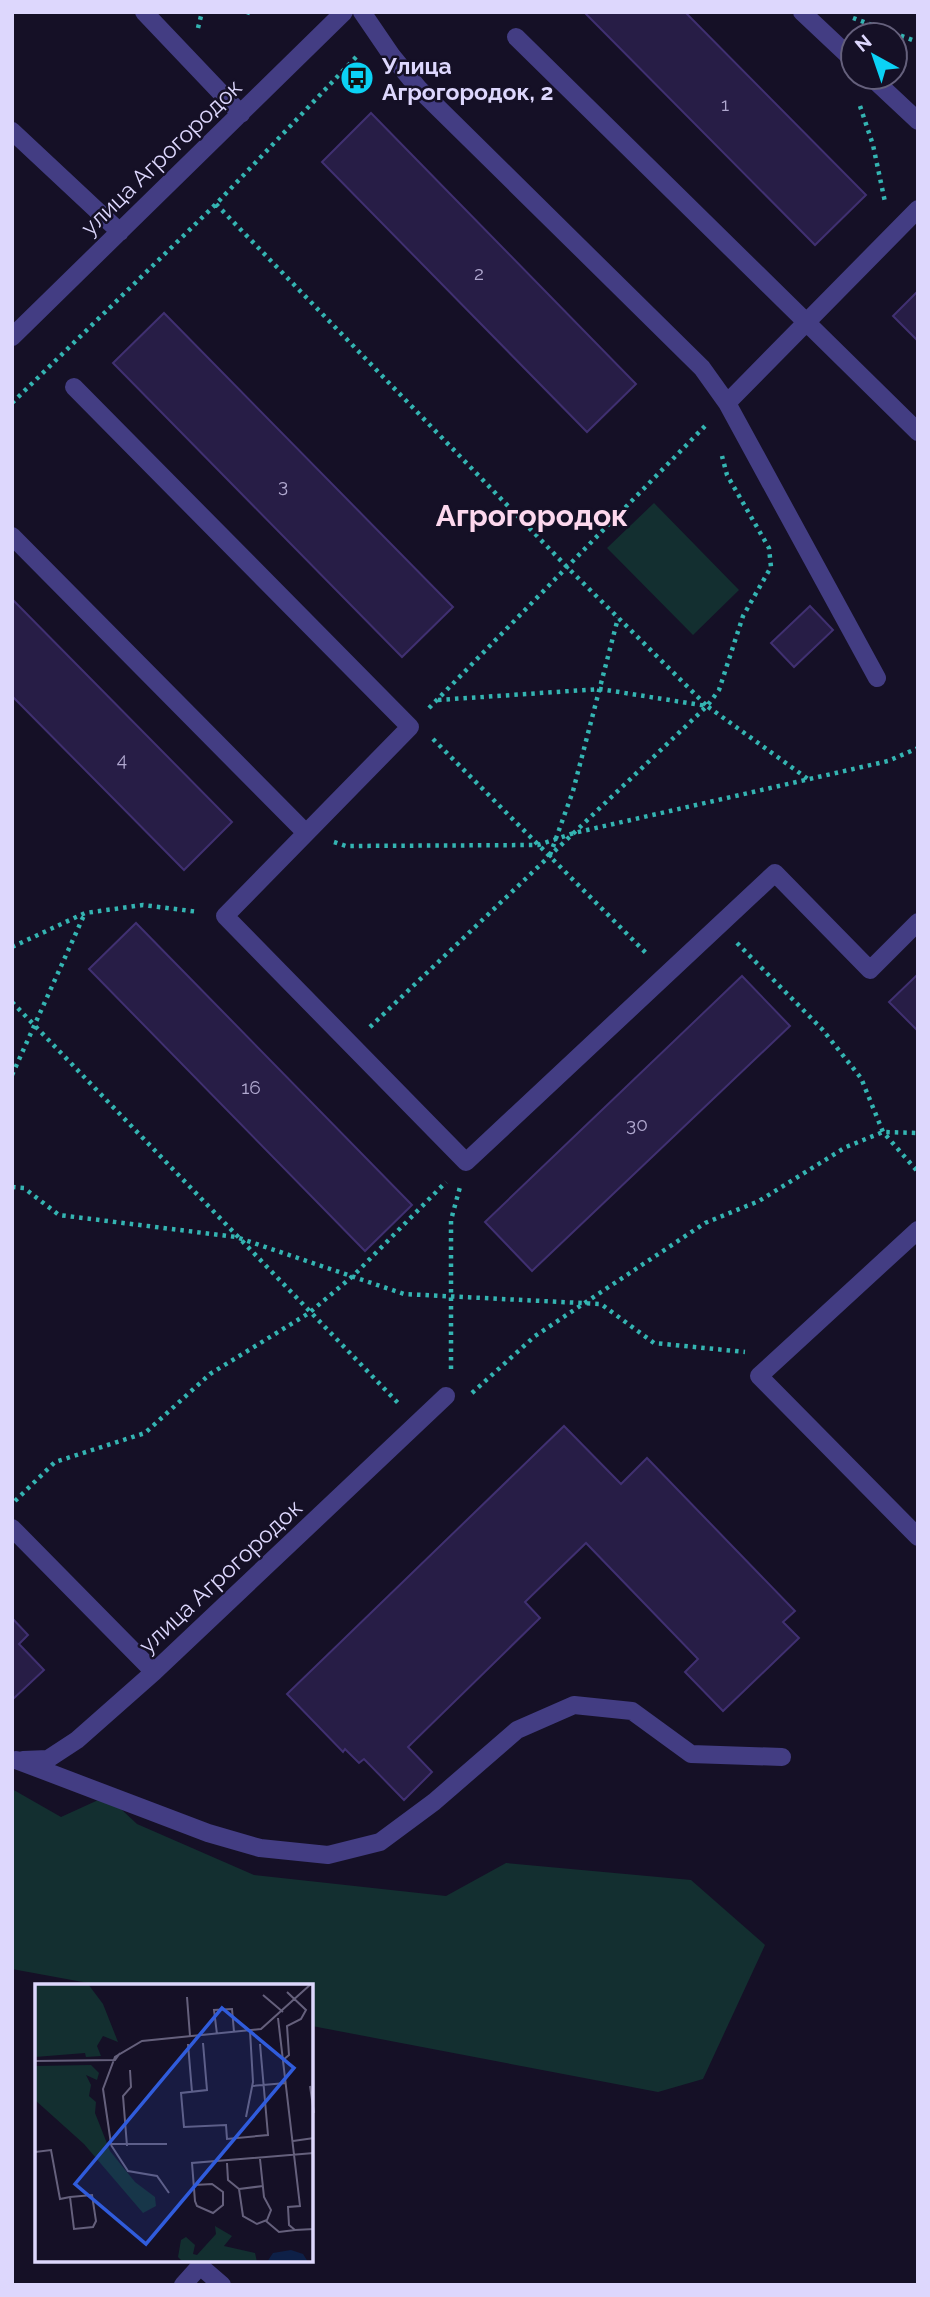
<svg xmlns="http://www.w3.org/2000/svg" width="930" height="2297" font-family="Raleway,sans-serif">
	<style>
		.green { fill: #132f30 }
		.building { fill: #271d46; stroke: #403071; stroke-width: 2 }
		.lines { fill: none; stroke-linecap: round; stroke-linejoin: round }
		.path { stroke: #34b4b2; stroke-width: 4.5; stroke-dasharray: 3.5 5; stroke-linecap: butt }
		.minor { stroke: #433d83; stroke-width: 18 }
		.labels { text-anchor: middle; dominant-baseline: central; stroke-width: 5; stroke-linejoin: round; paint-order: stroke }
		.number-label { font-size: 19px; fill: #b0a8cf }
		.poi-label { font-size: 23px; font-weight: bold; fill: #ddd7fd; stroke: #151026; text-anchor: start }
		.street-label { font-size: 23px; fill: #ddd7fd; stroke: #151026 }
		.district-label { font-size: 30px; font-weight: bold; fill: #fdd8ee; stroke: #151026 }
		.inset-road { fill: none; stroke: #65607c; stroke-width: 2 }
		.view { fill: #305cdc; fill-opacity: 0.15; stroke: #305cdc; stroke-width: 3.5 }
		.inset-edge { fill: none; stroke: #ddd7fd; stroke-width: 3.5 }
	</style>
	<rect width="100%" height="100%" fill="#151026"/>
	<path class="green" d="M654,503L739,590L693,635L607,548Z
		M12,1789L61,1817L107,1796L137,1824L254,1875L446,1896L506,1863L691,1880L765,1945L703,2079L658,2092L312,2026V1986L99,1985L12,1969Z"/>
	<path class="building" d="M584,12H685L866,195L815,245Z
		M371,113L636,384L587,432L322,162Z
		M918,291V341L893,316Z
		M164,313L453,607L402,657L113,363Z
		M12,599L232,822L184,870L12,696Z
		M810,606L833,630L794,667L771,643Z
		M136,923L412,1205L365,1251L89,969Z
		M918,974V1031L889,1002Z
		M742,976L790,1026L532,1271L485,1222Z
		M564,1426L621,1484L647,1458L795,1611L783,1622L799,1638L723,1711L685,1672L698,1659L586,1543L525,1602L540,1618L408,1747L432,1772L404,1800L364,1759L359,1763L345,1749L343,1752L287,1694Z
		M12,1618L28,1635L19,1644L44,1670L12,1700Z"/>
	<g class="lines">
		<path class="path" d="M247,12L250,13
			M853,18L918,42
			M198,28L202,12
			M860,106L873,145L885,202
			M216,204L567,567L707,706
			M12,403L216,204L359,54
			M438,700L600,689L707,706L808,779
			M429,708L707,424
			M433,739L647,954
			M334,842L346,846L538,845L574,833L888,761L918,748
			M550,855L573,791L618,618
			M737,943L822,1029L861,1078L883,1132L918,1172
			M12,947L85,913L143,905L199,912
			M12,1002L400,1405
			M370,1027L707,706L719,690L743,616L771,567L769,548L727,475L722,456
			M12,1075L85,913
			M12,1187L24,1188L59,1215L236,1237L404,1294L601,1304L654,1343L745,1352
			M451,1369V1220L460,1187
			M472,1393L535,1336L705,1223L759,1201L846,1147L883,1132L918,1133
			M15,1501L55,1462L145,1433L210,1374L309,1313L354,1275L446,1182"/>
		<path class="minor" d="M144,12L241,114
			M362,12L392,56L419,89L702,368L727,403L877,678
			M802,12L853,60
			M516,37L918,432
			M871,77L918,121
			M12,131L120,232
			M12,337L344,12
			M74,387L410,727L225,916L466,1162L775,873L870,970L918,922
			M727,403L918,209
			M12,536L306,833
			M918,1230L759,1376L918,1537
			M12,1528L154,1672
			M16,1760L208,1833L260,1848L328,1855L380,1842L434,1802L517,1730L574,1705L632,1711L691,1754L782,1757
			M23,1760L48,1759L77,1740L154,1672L446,1396
			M183,2285L200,2266L222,2285"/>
	</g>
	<defs>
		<symbol id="bus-disc" viewBox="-11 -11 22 22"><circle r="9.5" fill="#0bd2f5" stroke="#151026"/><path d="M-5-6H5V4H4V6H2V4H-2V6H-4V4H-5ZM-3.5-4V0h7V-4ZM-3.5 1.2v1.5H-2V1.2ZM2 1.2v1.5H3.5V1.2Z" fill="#111"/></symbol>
	</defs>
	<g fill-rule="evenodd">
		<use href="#bus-disc" x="338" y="59" width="38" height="38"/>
	</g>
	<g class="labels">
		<g class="number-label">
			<text x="725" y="104">1</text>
			<text x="479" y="273">2</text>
			<text x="283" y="485">3</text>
			<text x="122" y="759">4</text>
			<text x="251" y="1087">16</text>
			<text x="637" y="1124">30</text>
		</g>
		<g class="poi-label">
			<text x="382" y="65">Улица<tspan x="382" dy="26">Агрогородок, 2</tspan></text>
		</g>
		<g class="street-label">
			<text transform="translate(161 157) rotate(-44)">улица Агрогородок</text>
			<text transform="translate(220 1576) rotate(-43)">улица Агрогородок</text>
		</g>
		<g class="district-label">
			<text x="532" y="515">Агрогородок</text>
		</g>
	</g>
	<g transform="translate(35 1984)">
		<rect width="278" height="278" fill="#151026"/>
		<path d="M0,0H53L68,20L83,58L68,52L62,62L66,72L51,73L50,69L0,73ZM56,81L64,89L62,96L51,91L56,101L54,112L61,118L60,129L75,167L100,198L120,213L121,222L108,229L49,160L0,116V82ZM180,242L197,252L189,262L220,269L222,278H148L143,273L146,256L151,253L160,261L158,270L162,271L181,250Z" fill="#132f30"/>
		<path d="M256,266L268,270L273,278H232L238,269Z" fill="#0e2047"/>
		<path class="inset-road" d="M228,11L248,28M152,13L155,52M243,34L265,222L253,223L254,241L260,246L279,245M182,50L179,26L197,25L199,48M168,59L172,106L146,109L149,143L191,141L192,155L233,151L225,60M153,60L157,108M248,76L254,71L252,42L266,35L271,26L252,8M0,77L80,76L85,69M217,102L251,99M275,102L279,129M211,133L218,98L215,47M258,157L279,154M132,160H76L68,105L80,73L107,57L226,45L276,0M76,161L93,187L122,192L134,209M92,162L88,112L96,103L95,86M0,168L16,166L25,215L35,213L57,211L61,237L58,243L39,245L35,213M192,179L193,196L204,205L208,232L222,240L232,236L236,226L229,213L225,175M159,201L177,200L188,208V221L178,229L162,222L160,217L157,179L279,169M204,205L228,202M231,237L244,248L260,246"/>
		<path class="view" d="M187,24L259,84L111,260L40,200Z"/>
		<rect width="278" height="278" class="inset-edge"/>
	</g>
	<rect width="930" height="2297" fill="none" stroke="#ddd7fd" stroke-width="28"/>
	<g transform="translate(874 56) rotate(320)"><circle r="33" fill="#151026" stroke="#65607c" stroke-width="2"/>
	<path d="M0-5L12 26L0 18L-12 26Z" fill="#0bd2f5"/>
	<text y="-10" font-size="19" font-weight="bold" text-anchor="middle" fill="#ddd7fd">N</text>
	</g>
</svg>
